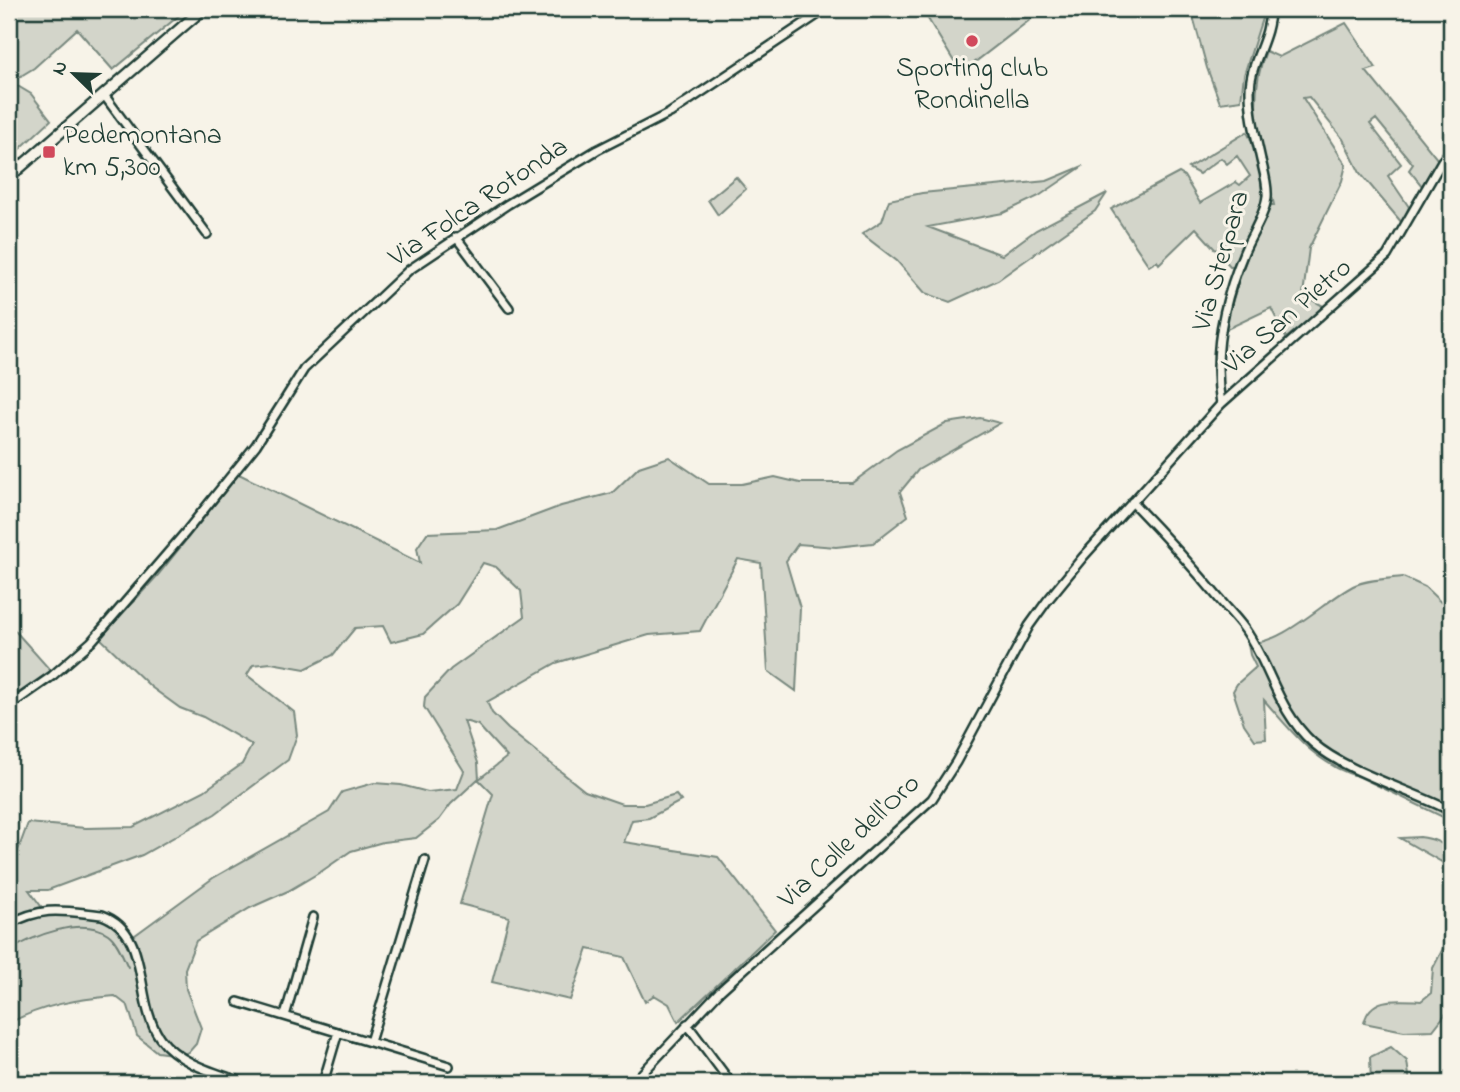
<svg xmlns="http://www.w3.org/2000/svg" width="1460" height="1092" font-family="'Indie Flower',sans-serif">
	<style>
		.green { fill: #d3d5ca; stroke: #79897f; stroke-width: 2; fill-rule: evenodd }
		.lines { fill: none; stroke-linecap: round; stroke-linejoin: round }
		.stream { stroke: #6f8077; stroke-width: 2 }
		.minor-casing { stroke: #1f3d34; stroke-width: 12 }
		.tertiary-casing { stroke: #1f3d34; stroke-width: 14 }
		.minor { stroke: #f7f3e8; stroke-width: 7 }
		.tertiary { stroke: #f7f3e8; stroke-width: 9 }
		.poi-dot { fill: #d1495b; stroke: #f7f3e8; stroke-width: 2.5 }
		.labels { text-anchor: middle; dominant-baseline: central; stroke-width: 6; stroke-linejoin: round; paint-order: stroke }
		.poi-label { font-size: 28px; fill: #1f3d34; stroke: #f7f3e8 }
		.street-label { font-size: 28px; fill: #1f3d34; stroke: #f7f3e8 }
	</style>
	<rect width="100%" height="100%" fill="#f7f3e8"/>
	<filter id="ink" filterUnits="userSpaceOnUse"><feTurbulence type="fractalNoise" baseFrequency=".0143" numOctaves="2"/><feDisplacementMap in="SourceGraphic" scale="14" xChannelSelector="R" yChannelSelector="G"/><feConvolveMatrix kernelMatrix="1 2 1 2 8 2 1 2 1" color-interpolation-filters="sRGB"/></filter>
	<g filter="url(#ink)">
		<path class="green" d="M18,9H187L113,70L77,29L34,68L11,82L31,94L51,120L9,159V16Z
			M922,9H1044L961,73Z
			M1191,9H1265L1244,75L1241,100L1220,103L1207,68Z
			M1346,23L1376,68L1366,71L1438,160L1422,186L1409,170L1413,164L1376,119L1370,124L1401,164L1388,176L1409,207L1402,223L1360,173L1343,139L1309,97L1303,98L1346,165L1342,181L1309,248L1303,295L1325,307L1286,338L1271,308L1225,330C1235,286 1250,246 1269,205H1274C1262,152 1245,103 1266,51L1279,57Z
			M1247,132C1257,149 1264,186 1261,206L1234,266H1230L1196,228L1159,264L1157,261L1149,266L1111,209L1179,173L1184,176L1200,203L1236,182L1240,185L1250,176L1237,156L1227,164L1221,158L1199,174L1188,168Z
			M1083,166L1039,196L1003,213L928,227L1002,255L1036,230L1107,193L1095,211L998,280L950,302L925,293L897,261L862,234L882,221L889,200L922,193L1047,181Z
			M736,177L746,189L718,215L708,200Z
			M980,418L1000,423L918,470L900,492L908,516L873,543L836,547L798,544L786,561L800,608L796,691L768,671L761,563L738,559L700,631L649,635L556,663L487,702L492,713L508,729L585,791L622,804H645L676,795L681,801L649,818L632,820L624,842L718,857L775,930L678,1022L669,1004L654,995L645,1002L624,957L588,949L570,1000L492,982L509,917L460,904L493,794L478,779L451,804L439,820L416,838L383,842L351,851L322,871L288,891L250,908L196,941L185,969L186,989L201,1028L196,1044L189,1052L180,1055L157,1052L137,1036L128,1006L115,996C77,999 43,1005 9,1023V875L28,823L86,828L133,827L204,791L242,764L252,745L203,717L180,708L151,687L100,638L158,575L239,474L420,563L417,548L427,533L497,530L561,506L612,493L639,467L669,457L709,484H742L775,477L800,483H852L897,450L947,423ZM483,563L496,567L521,591L524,617L451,669L425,697L424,707L464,771L457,789L428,792L401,785L374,783L342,792L329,812L213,878L131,938L102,915L44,910L29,890H48L142,855L215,814L288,760L297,735L294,712L247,675L253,665L271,663L305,669L333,655L355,628L383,626L391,642L423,634L457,604ZM464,721L478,725L507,757L479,779L478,763Z
			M1403,577L1425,587L1451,612V821L1360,777C1316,765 1293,733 1264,700L1266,739L1255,740L1244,724L1233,691L1237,684L1256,667L1250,655L1248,643C1281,646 1324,601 1353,586C1368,579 1387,579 1403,577Z
			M9,624L51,671L9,702Z
			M1420,837C1449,841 1451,850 1451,877L1445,864L1400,838Z
			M1451,933V1007L1433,1030L1404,1031L1364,1023C1370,995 1399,1000 1421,1001L1431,993L1433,968Z
			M1391,1047L1407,1061L1410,1083H1371L1370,1057Z"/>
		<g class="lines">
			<path class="stream" d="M9,951C33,936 81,916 108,934C117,940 123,957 128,967"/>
			<defs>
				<path id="minor" d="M104,95L207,234
					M456,237L509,308
					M1221,404C1212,352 1224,300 1244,252C1251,235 1265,215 1267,197C1268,185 1264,172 1261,160C1256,137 1250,115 1250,91C1250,61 1270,40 1270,9
					M1132,502C1163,534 1193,567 1221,601C1230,612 1241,622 1248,634C1272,671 1278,711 1313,743C1346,772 1411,790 1451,811
					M9,706L52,676L91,642L185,533L256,445L304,369L409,270L508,204L597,150L670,113L826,9
					M9,924C45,905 63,911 102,915C152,933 133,1001 160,1038C179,1064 216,1073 245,1083
					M238,1002L449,1066
					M285,1016L313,917
					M687,1024L731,1083
					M370,1042L425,860
					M323,1083L338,1032
					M633,1083L720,991L932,799L956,762L1029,626L1047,601L1083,557L1221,404L1387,256L1442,161L1451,150"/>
				<path id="tertiary" d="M9,177L203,9"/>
			</defs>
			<use href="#minor" class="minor-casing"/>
			<use href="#tertiary" class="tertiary-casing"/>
			<use href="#minor" class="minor"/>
			<use href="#tertiary" class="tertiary"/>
		</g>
	</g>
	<g class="poi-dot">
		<circle cx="972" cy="41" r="7"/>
		<rect x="42" y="145" width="14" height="14" rx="3.5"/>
	</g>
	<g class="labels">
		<g class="poi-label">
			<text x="972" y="69">Sporting club<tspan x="972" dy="32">Rondinella</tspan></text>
			<text x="63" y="136" text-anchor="start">Pedemontana<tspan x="63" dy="32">km 5,300</tspan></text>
		</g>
		<g class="street-label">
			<text transform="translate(479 203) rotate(-34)">Via Folca Rotonda</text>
			<text transform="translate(1222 261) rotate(-74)">Via Sterpara</text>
			<text transform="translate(1288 317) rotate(-41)">Via San Pietro</text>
			<text transform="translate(850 842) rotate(-43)">Via Colle dell'Oro</text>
		</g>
	</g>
	<rect width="1460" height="1092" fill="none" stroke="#f7f3e8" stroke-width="35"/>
	<rect x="18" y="18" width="1425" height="1057" fill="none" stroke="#1f3d34" stroke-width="2.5" filter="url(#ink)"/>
	<g transform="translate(74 74) rotate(293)" stroke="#f7f3e8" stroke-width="5" paint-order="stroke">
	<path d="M0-5L12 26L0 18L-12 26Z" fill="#1f3d34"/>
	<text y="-10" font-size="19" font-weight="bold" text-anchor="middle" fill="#1f3d34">N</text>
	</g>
</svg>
